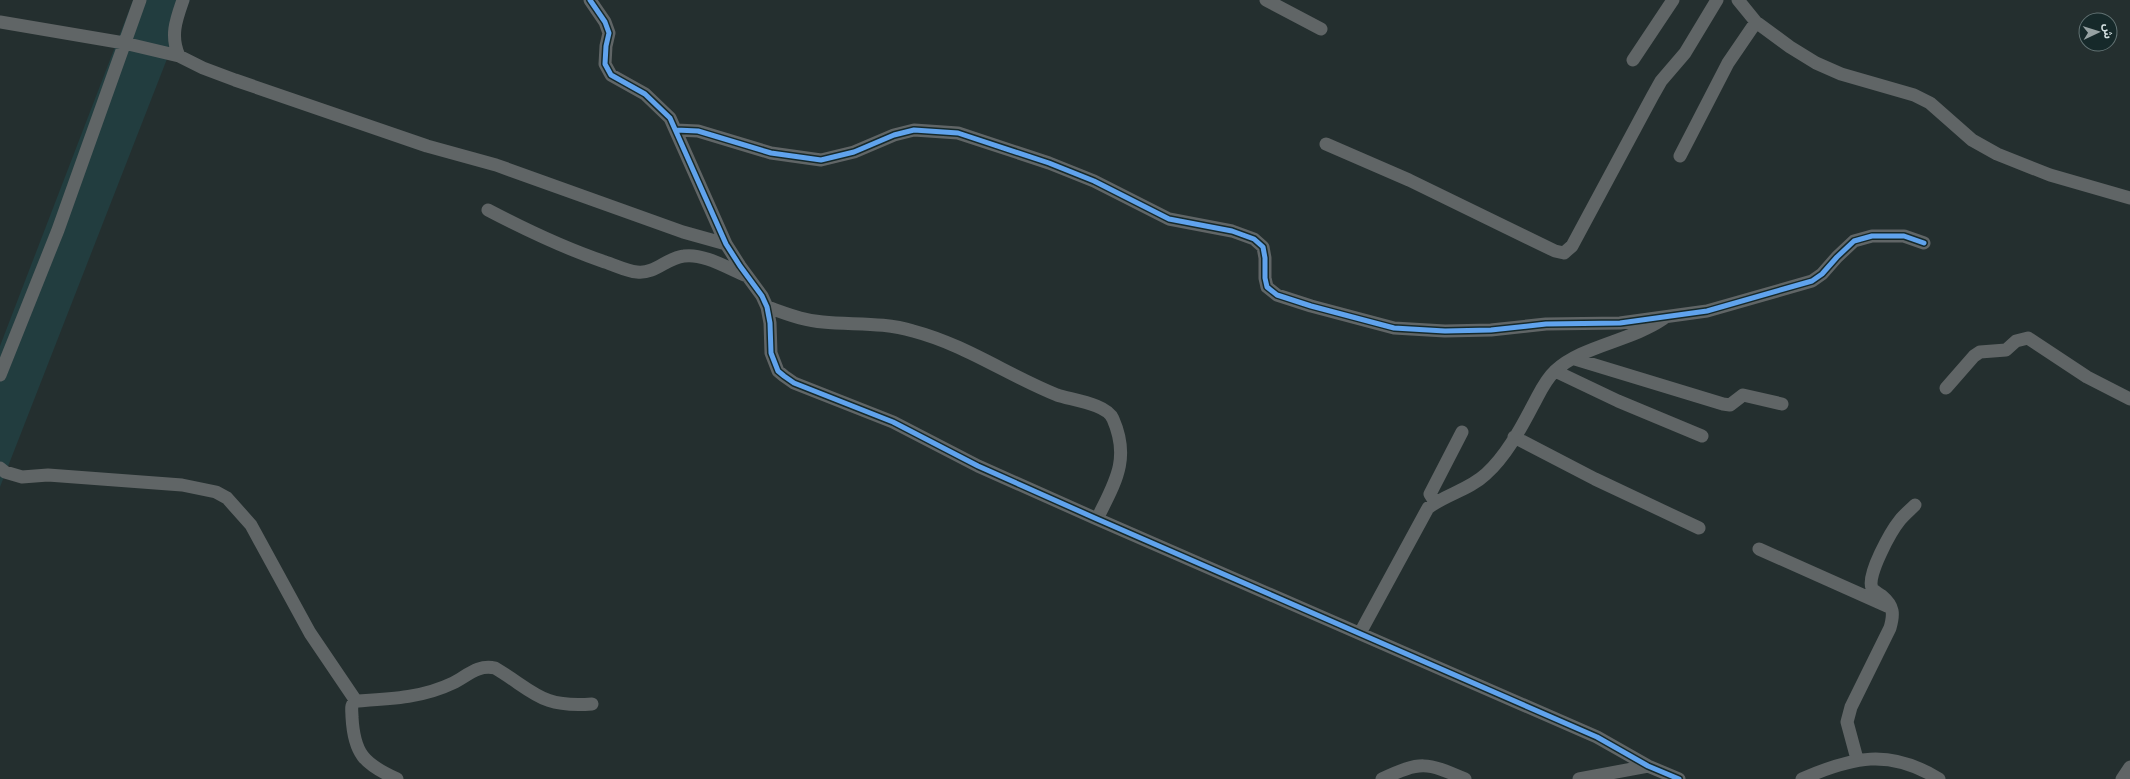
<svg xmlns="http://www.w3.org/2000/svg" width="2130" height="779" font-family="Manrope,'Noto Sans Arabic',sans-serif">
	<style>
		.built { fill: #223d3f }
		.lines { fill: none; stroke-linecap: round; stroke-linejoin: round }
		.minor { stroke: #606566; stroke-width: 13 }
		.cycleway-casing { stroke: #16292a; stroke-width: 8 }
		.cycleway { stroke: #60a3ed; stroke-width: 5 }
	</style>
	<rect width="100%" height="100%" fill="#242f2f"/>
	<path class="built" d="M133,0H190L0,487V346Z"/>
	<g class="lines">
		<path class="minor" d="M590,0L605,22L609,33L606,46L605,64L611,75L645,94L670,118L726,244L740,266L762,296L767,307L770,323L771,353L778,371L784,376L794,383L893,422L978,466L1097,519L1597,737L1648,766L1679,779
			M1266,0L1321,29
			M1738,0L1756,22L1790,47L1816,63L1841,74L1914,95L1930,103L1972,140L1997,154L2050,175L2130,198
			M0,22L124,43L179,56L203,68L235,80L427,146L496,165L683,232L726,244
			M179,56C170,36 176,20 183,0
			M1633,60L1673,0
			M676,130L698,131L771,153L821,160L854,152L894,135L914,130L958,133L1049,163L1094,181L1169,219L1232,231L1254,239L1263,247L1265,258V278L1267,287L1277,295L1311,306L1394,328L1445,331L1491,330L1546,324L1620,323L1707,311L1812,281L1822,274L1837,257L1854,241L1872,236H1904L1924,243
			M1326,144L1409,180L1555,251L1564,253L1572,246L1652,97L1661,81L1685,53L1717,0
			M1680,156L1728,63L1756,22
			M488,210C526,230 564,248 605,262C615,265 626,271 637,272C656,274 666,258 684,256C704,253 729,269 747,276
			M767,307C785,313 803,321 823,322C853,325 883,322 913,331C966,345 1007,375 1057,395C1072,400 1107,404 1113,419C1131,460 1114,484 1097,519
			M1575,359L1723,404L1730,405L1743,395L1782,404
			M1555,371L1618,401L1702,436
			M0,375L58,230L140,0
			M1946,388L1974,356L1980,352L2006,350L2016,341L2028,338L2087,377L2130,399
			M1514,437L1595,479L1699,528
			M0,468L5,472L22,477L48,475L182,485L216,492L227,498L251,525L310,633L356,701
			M1435,502L1430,494L1462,432
			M1759,549L1887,606
			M1360,633L1428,508C1446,494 1469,490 1486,474C1505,457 1520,430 1532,407C1539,395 1544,381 1555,371C1581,346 1631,341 1663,319
			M1857,759L1847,722L1851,707L1890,628C1894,614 1894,606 1882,596C1879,594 1874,591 1872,588C1866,576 1891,531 1900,520C1904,515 1910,510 1915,505
			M397,779C364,764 354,754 352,717C352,710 350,704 356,701C390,699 422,698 453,683C467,676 478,664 495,668C535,692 541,708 592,704
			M1382,779C1421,761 1426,762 1465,779
			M1579,779L1648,766
			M1802,779C1852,757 1889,748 1939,779
			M2122,779L2130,767"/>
		<defs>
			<path id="cycleway" d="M590,0L605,22L609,33L606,46L605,64L611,75L645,94L670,118L726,244L740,266L762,296L767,307L770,323L771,353L778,371L784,376L794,383L893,422L978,466L1097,519L1597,737L1648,766L1679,779
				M676,130L698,131L771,153L821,160L854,152L894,135L914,130L958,133L1049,163L1094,181L1169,219L1232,231L1254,239L1263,247L1265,258V278L1267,287L1277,295L1311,306L1394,328L1445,331L1491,330L1546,324L1620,323L1707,311L1812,281L1822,274L1837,257L1854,241L1872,236H1904L1924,243"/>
		</defs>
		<use href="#cycleway" class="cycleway-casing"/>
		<use href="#cycleway" class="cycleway"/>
	</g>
	<g transform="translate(2098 32) rotate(86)"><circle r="19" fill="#16292a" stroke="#627273"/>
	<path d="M0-3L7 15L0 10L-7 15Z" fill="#96a1a2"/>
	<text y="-6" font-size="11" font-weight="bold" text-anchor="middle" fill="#d3dfe0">ش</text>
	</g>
</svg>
